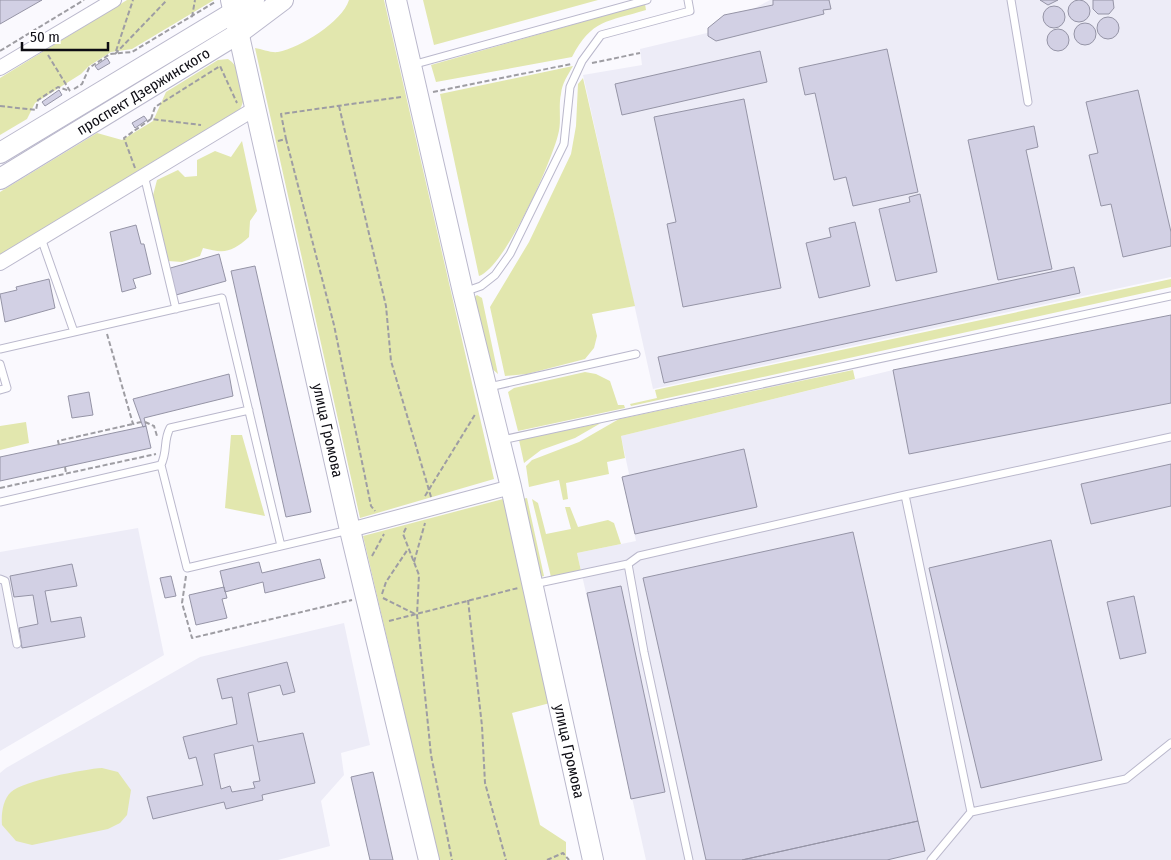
<svg xmlns="http://www.w3.org/2000/svg" width="1171" height="860" font-family="'Fira Sans Condensed',sans-serif">
	<style>
		.built { fill: #edecf7 }
		.green { fill: #e2e7ae }
		.building { fill: #d2d0e4; stroke: #9594a6; fill-rule: evenodd }
		.lines { fill: none; stroke-linecap: round; stroke-linejoin: round }
		.lane-casing { stroke: #bab8cc; stroke-width: 9 }
		.street-casing { stroke: #bab8cc; stroke-width: 16 }
		.secondary-casing { stroke: #bab8cc; stroke-width: 22 }
		.path { stroke: #9e9da3; stroke-width: 2; stroke-dasharray: 5 2.5; stroke-linecap: butt }
		.lane { stroke: #fff; stroke-width: 7 }
		.street { stroke: #fff; stroke-width: 14 }
		.secondary { stroke: #fff; stroke-width: 20 }
		.labels { text-anchor: middle; dominant-baseline: central; stroke-width: 4.5; stroke-linejoin: round; paint-order: stroke }
		.street-label { font-size: 15px; fill: #0d0c13; stroke: #fff }
	</style>
	<rect width="100%" height="100%" fill="#faf9fe"/>
	<path class="built" d="M770,0H1171V277L653,389L583,75L642,65L640,49L707,33Z
		M1171,315V860H646L577,553L636,541L622,477L629,474L621,436L893,370Z
		M138,528L164,655L0,751V552Z
		M344,623L370,745L341,753L344,775L321,801L330,846L278,860H0V773L6,768L200,657Z"/>
	<path class="green" d="M127,0H214L132,49L111,52L89,66L81,74L35,103L27,119L0,135V78Z
		M349,0H384L494,479L360,518L255,48C262,49 271,53 278,52C300,48 342,22 349,0Z
		M423,0H598L434,45Z
		M645,4L646,10C607,22 592,19 572,57L436,82L431,65Z
		M228,59C243,69 249,94 240,109L0,257V192L97,133L122,140L153,121L166,92L218,60Z
		M573,66C568,75 562,83 561,94C558,107 562,122 558,135C551,163 505,267 479,276L440,94Z
		M583,78L635,306L592,314L597,336L594,348L585,359L527,374L505,376L490,307L529,242L571,154L576,126L578,84Z
		M242,141L257,211L250,221L249,237C232,252 225,254 203,248L200,256L182,262L168,261L152,199L157,180L178,170L185,177L197,176V160L215,151L231,157Z
		M1171,279V287L631,406L630,404L657,398L655,390Z
		M477,295L482,298L498,374L490,367L473,298Z
		M853,370L855,379L621,436L625,458L607,462L609,474L566,483L568,499L563,500L559,480L529,487L526,466L532,460L579,442L619,419Z
		M585,372L596,374L610,381L618,405H624L625,408L518,431L508,392L514,388Z
		M26,422L29,443L0,450V426Z
		M601,423L575,438L541,450L524,463L519,440Z
		M231,435H242L265,516L225,508Z
		M527,498L544,576L534,579L522,499Z
		M503,499L550,703L512,713L540,825L566,842V860H439L363,536Z
		M532,499L538,503L546,534L571,529L565,507H570L578,527L608,520L614,523L621,544L577,553L581,571L551,577Z
		M102,768L118,772L131,790L127,815L120,823L108,829L32,845L16,841L2,825C1,814 3,799 11,792C23,781 84,769 102,768Z"/>
	<path class="building" d="M0,0H42L0,24Z
		M773,0H829L831,9L823,10L824,14L716,41L708,36V28L724,15L773,5Z
		M1040,0H1058L1048,5Z
		M1093,0H1113L1114,8L1109,14H1098L1093,9Z
		M1068 11a11 11 0 1 1 22 0a11 11 0 1 1-22 0Z
		M1043 17a11 11 0 1 1 22 0a11 11 0 1 1-22 0Z
		M1097 28a11 11 0 1 1 22 0a11 11 0 1 1-22 0Z
		M1074 34a11 11 0 1 1 22 0a11 11 0 1 1-22 0Z
		M1047 40a11 11 0 1 1 22 0a11 11 0 1 1-22 0Z
		M887,49L918,192L853,206L846,177L834,180L815,93L805,95L799,68Z
		M760,51L767,82L622,115L615,84Z
		M107,58L110,63L98,70L95,66Z
		M59,90L62,95L45,106L42,102Z
		M1138,90L1171,232V246L1123,257L1111,204L1101,206L1089,155L1098,153L1086,102Z
		M744,99L781,288L683,307L667,224L676,222L654,117Z
		M144,116L147,120L135,128L132,123Z
		M1034,126L1038,147L1026,150L1052,269L998,280L968,140Z
		M920,194L937,272L896,281L879,209L910,202L909,197Z
		M855,222L870,286L819,298L806,243L831,237L829,228Z
		M136,225L141,244H144L151,274L133,279L136,288L122,292L110,232Z
		M219,254L226,281L176,295L167,269Z
		M255,266L311,512L286,517L231,271Z
		M1074,267L1080,293L664,383L658,357Z
		M49,279L55,308L5,322L0,294L17,290L16,287Z
		M1171,315V403L909,454L893,370Z
		M229,374L233,396L144,418L146,426L143,427L133,399Z
		M89,392L93,415L72,418L68,396Z
		M146,426L151,448L0,481V457Z
		M744,449L757,507L635,534L622,477Z
		M1171,464V506L1091,524L1081,484Z
		M853,532L918,821L742,860H706L643,578Z
		M1051,540L1102,760L981,788L929,568Z
		M320,559L325,578L265,593L263,582L225,592L220,571L259,562L262,573Z
		M72,564L77,586L45,591L51,622L81,617L85,637L22,648L19,628L38,624L33,595L14,597L10,576Z
		M171,576L176,596L165,598L160,578Z
		M621,586L665,792L631,799L587,593Z
		M224,587L227,598L222,599L227,618L196,625L189,595Z
		M1134,596L1146,653L1120,659L1107,602Z
		M287,662L295,692L283,695L280,685L248,693L258,742L303,733L315,783L262,795L263,800L226,809L224,802L153,819L147,797L203,785L196,757L189,759L183,737L237,724L232,697L222,699L217,679ZM253,745L260,781L253,782L255,788L232,792L230,786L221,789L214,754Z
		M373,772L393,860H370L351,777Z
		M918,821L925,851L887,860H742Z"/>
	<g class="lines">
		<defs>
			<path id="lane" d="M1011,0L1028,102
				M412,65L647,0
				M144,175L176,309
				M41,238L74,332
				M464,292L481,286L495,275L510,254L564,144L570,87L582,61L601,35L690,11L688,0
				M0,349L222,298L281,546
				M0,364L7,388L0,390
				M489,387L636,354
				M502,440L1171,296
				M161,465L187,568L349,530
				M905,495L971,812
				M0,502L161,465C168,450 163,441 170,428L249,410
				M628,564L644,652L689,860
				M0,579L5,581L17,644
				M534,584L628,564L639,556L905,495L1171,437
				M931,860L971,812L1126,779L1171,743"/>
			<path id="street" d="M0,68L114,0
				M0,263L256,108
				M350,530L511,487"/>
			<g id="secondary">
				<path id="s1" d="M231,0L350,530L429,860"/>
				<path id="s2" d="M396,0L463,292L511,487L593,860"/>
				<path d="M0,153L254,0"/>
				<path id="s3" d="M0,179L239,33L283,0"/>
			</g>
		</defs>
		<use href="#lane" class="lane-casing"/>
		<use href="#street" class="street-casing"/>
		<use href="#secondary" class="secondary-casing"/>
		<path class="path" d="M192,17L195,0
			M0,51L84,0
			M116,51L133,0
			M115,54L167,0
			M48,55L70,91
			M592,63L640,53
			M74,89L82,84L89,68L110,54L132,52L215,2
			M433,92L571,64
			M0,106L36,110L38,100L58,87L70,91
			M339,106L386,306L391,361L431,497
			M151,119L155,107L220,66L237,103
			M286,139L334,325L371,506L375,511
			M278,141L286,139L281,114L401,97
			M135,168L124,138L151,119L201,125
			M107,334L133,424L141,422
			M145,422L154,426L157,436
			M59,445L58,441L133,424
			M65,467L66,473
			M0,488L156,454
			M425,496L476,413
			M406,528L403,534L419,575L417,615L431,755L452,860
			M372,556L384,534
			M414,562L425,523
			M186,576L182,603L192,638L352,600
			M382,594L386,582L408,549
			M383,598L417,615
			M468,600L482,726L485,783L506,860
			M389,621L518,588
			M547,860L563,853L569,860"/>
		<use href="#lane" class="lane"/>
		<use href="#street" class="street"/>
		<use href="#secondary" class="secondary"/>
	</g>
	<g class="labels">
		<g class="street-label">
			<text stroke="none"><textPath href="#s3" startOffset="168">проспект Дзержинского</textPath></text>
			<text stroke="none"><textPath href="#s1" startOffset="441">улица Громова</textPath></text>
			<text stroke="none"><textPath href="#s2" startOffset="771">улица Громова</textPath></text>
		</g>
	</g>
	<path d="M22 42v8h86v-8" fill="none" stroke="#0d0c13" stroke-width="2.5"/>
	<text x="30" y="42" font-size="15" fill="#0d0c13" stroke="#ffffff" stroke-width="4" paint-order="stroke">50 m</text>
</svg>
